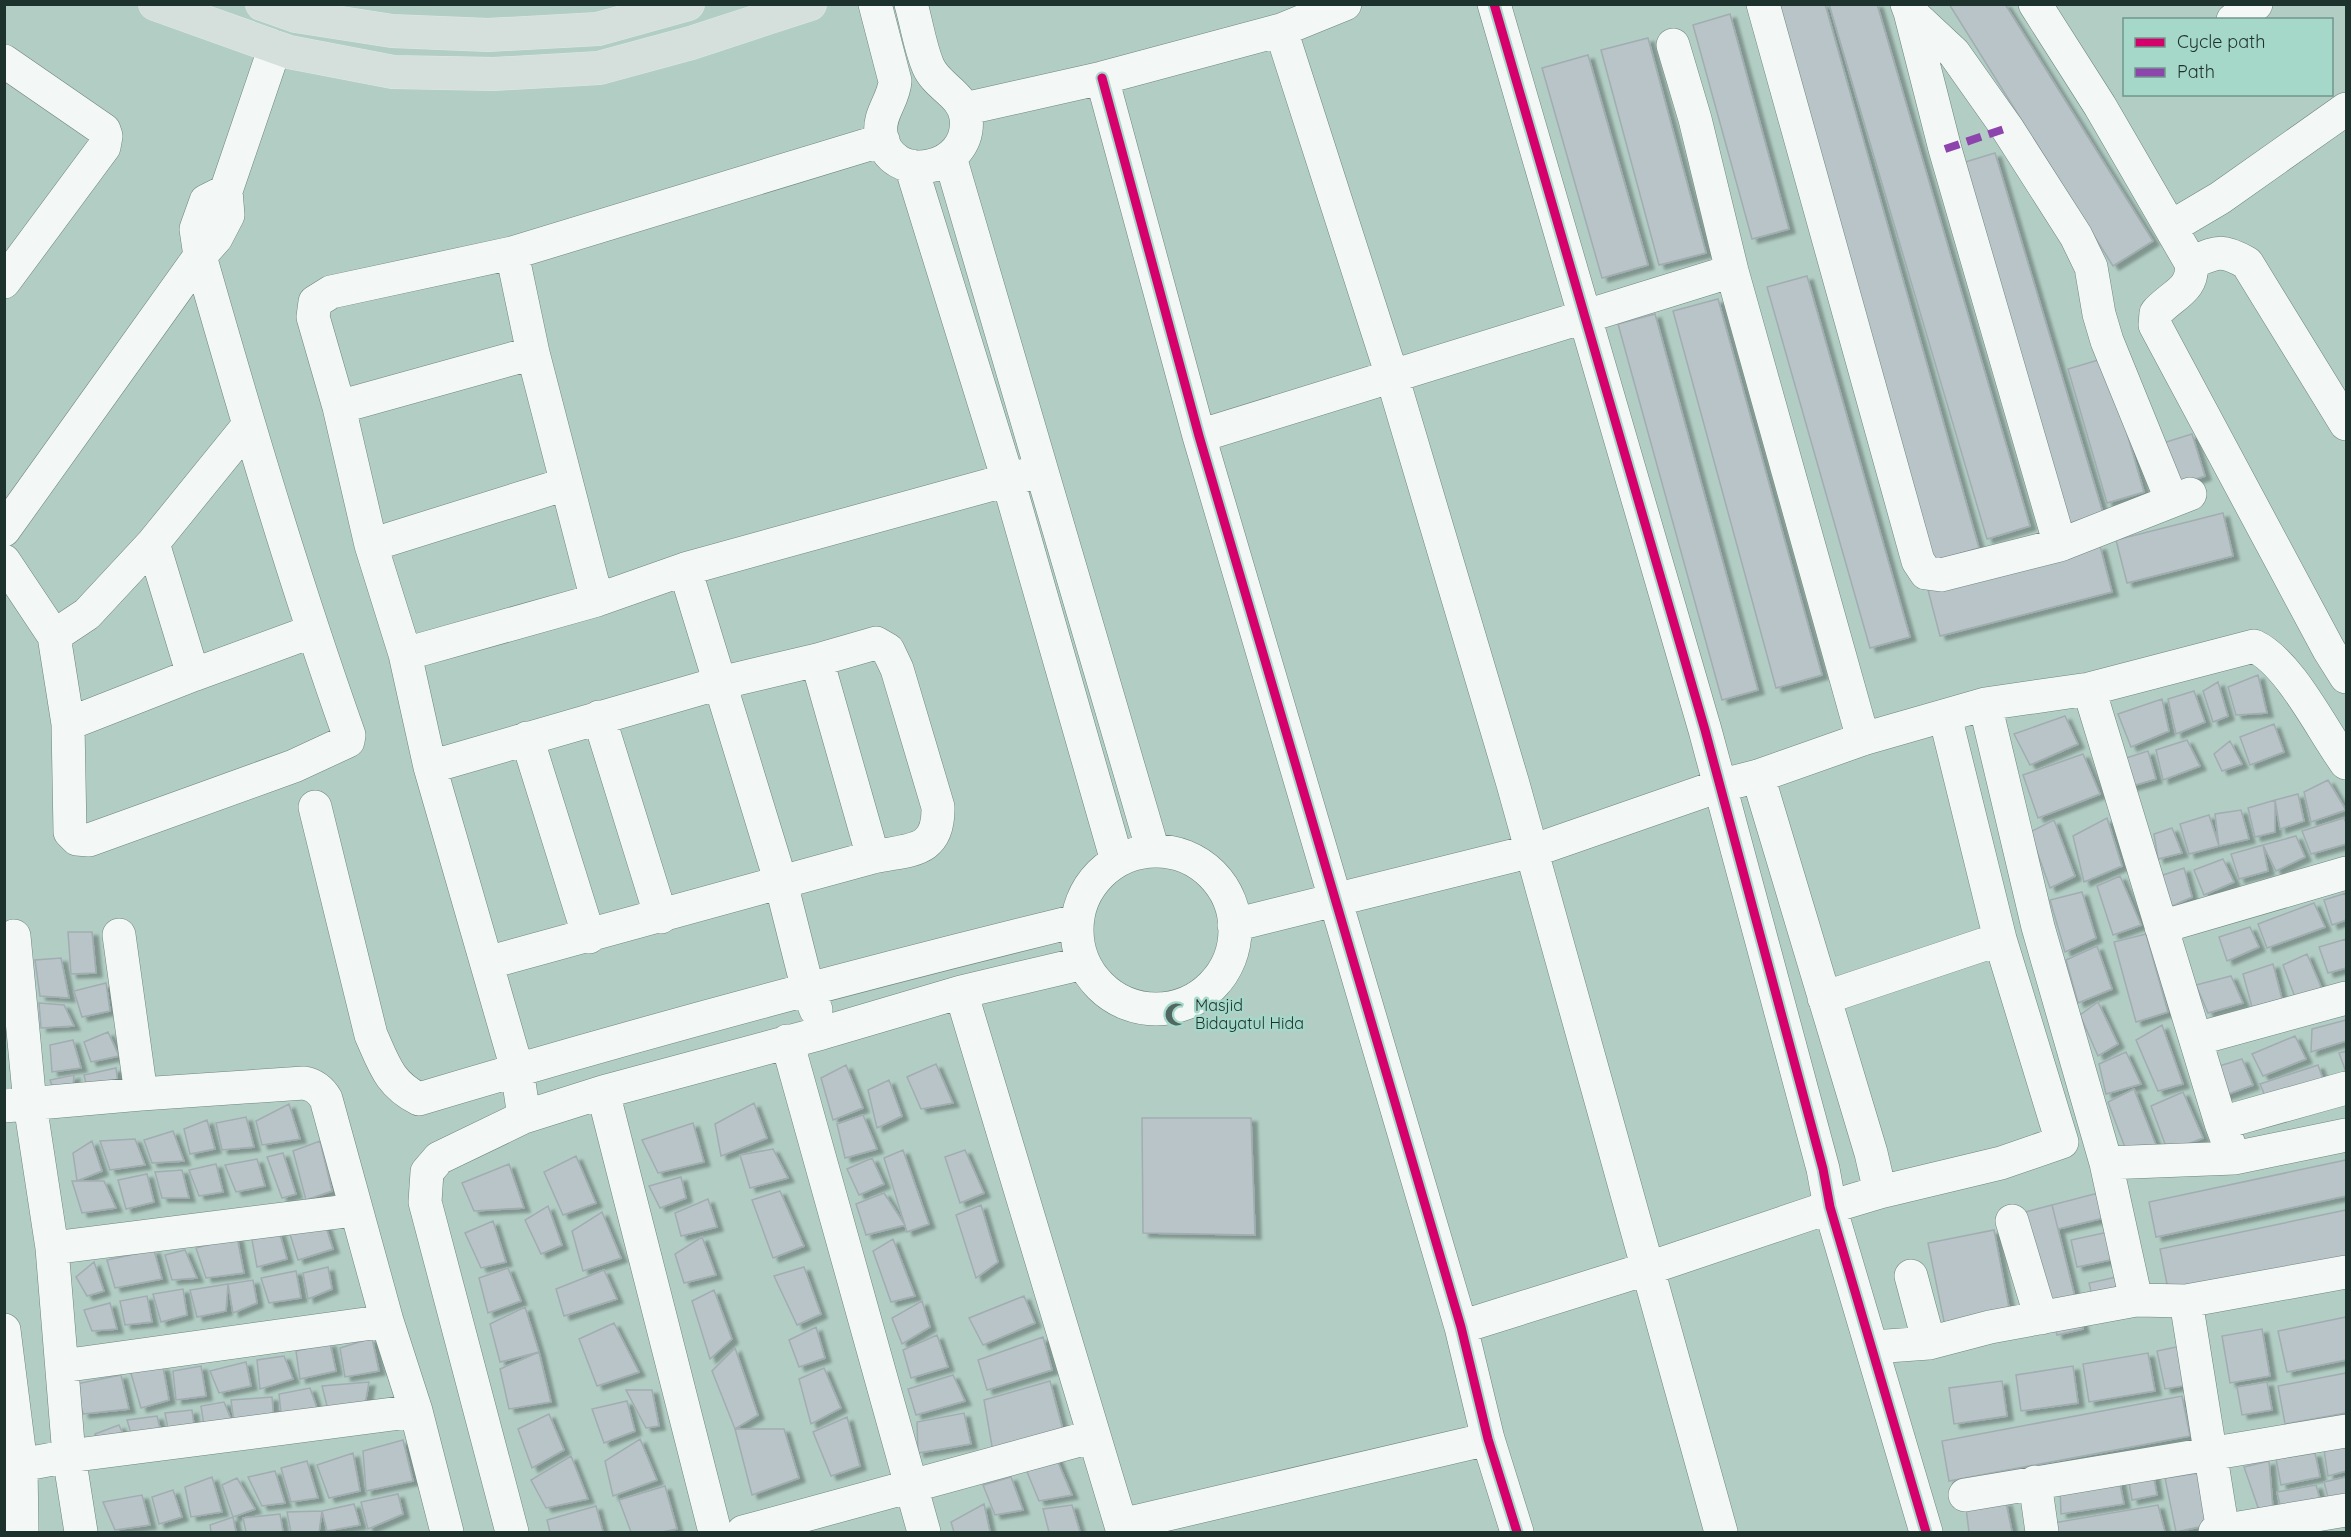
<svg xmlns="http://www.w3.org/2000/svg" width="2351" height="1537" font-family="Quicksand,sans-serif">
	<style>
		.building { fill: #b8c4c7; stroke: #a2adb1; stroke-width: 1.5; filter: url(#shadow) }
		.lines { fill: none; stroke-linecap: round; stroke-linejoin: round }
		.minor-casing { stroke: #6e847e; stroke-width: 34 }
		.major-casing { stroke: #dce8e4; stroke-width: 34 }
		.minor { stroke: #f3f8f6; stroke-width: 33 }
		.major { stroke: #d5e0dd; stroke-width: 33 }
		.quiet { stroke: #8e44ad; stroke-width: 8; stroke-dasharray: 15 8; stroke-linecap: butt }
		.cycleway-casing { stroke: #a6d8c9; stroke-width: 13 }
		.cycleway { stroke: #d6006c; stroke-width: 9 }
		.labels { text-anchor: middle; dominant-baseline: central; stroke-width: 5; stroke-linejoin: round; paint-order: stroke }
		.poi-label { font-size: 16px; fill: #1e322d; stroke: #a6d8c9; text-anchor: start }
	</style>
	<defs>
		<filter id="shadow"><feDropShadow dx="6" dy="4" stdDeviation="1.5" flood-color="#0004"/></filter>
	</defs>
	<rect width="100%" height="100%" fill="#b1cdc4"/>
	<path class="building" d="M1775,4H1825L1979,548L1933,561Z
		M1829,4H1877L2030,526L1987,539Z
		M1949,4H2005L2153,241L2113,266Z
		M1730,14L1789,229L1752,239L1693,25Z
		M1648,38L1706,253L1659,265L1601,50Z
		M1588,55L1648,265L1602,278L1542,68Z
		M1995,153L2103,513L2060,526L1952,166Z
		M1807,276L1910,637L1870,648L1767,287Z
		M1718,299L1822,675L1776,688L1673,311Z
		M1655,314L1758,690L1722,700L1618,324Z
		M2105,358L2144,492L2107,503L2068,369Z
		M2192,434L2205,476L2176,486L2163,443Z
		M2223,513L2233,556L2127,583L2116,540Z
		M2100,546L2112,592L1940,636L1928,590Z
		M2258,675L2267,713L2236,715L2228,687Z
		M2218,682L2228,716L2213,722L2203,691Z
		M2194,691L2205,722L2176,734L2168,699Z
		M2162,699L2169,731L2131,747L2118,714Z
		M2065,716L2078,744L2030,765L2014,734Z
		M2274,724L2284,752L2250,765L2240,737Z
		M2187,740L2200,766L2163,780L2156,750Z
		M2230,741L2242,764L2222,771L2214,754Z
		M2148,751L2156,779L2129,787L2123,759Z
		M2083,754L2100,794L2038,818L2023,775Z
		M2328,780L2346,810L2311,822L2304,792Z
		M2298,794L2304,821L2280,829L2275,800Z
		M2275,800V832L2255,837L2248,808Z
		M2241,810L2249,839L2219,846L2215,814Z
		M2209,815L2219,846L2189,854L2180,824Z
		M2107,818L2122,866L2084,882L2073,836Z
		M2344,818L2346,823V844L2311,854L2302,831Z
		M2054,820L2075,876L2050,888L2030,832Z
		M2172,828L2182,853L2158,859L2154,834Z
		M2296,836L2305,857L2276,871L2263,845Z
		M2263,845L2268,871L2239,879L2231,854Z
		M2223,859L2234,882L2204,895L2194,870Z
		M2184,868L2192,897L2166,909L2160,876Z
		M2120,876L2141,925L2113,935L2097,886Z
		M2082,892L2096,938L2065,952L2050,900Z
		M2346,893V920L2332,925L2324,900Z
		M2314,903L2325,927L2267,948L2258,924Z
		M2250,927L2259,947L2227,961L2219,937Z
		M68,932H92L96,973L71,974Z
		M2146,934L2168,1012L2136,1022L2114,942Z
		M2346,939V968L2328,973L2319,947Z
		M2097,946L2112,989L2078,1003L2066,960Z
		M2307,954L2324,994L2296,1000L2283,965Z
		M61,958L69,998L40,996L35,960Z
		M2273,964L2282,999L2252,1007L2243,974Z
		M2231,976L2243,1003L2208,1013L2196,985Z
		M106,983L110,1011L82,1017L74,991Z
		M2098,1002L2118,1044L2098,1056L2080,1015Z
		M39,1003L64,1005L74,1026L41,1028Z
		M2346,1020V1041L2311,1052L2312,1029Z
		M2162,1025L2183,1084L2158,1091L2136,1040Z
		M108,1032L119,1056L91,1062L84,1042Z
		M2295,1036L2306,1059L2263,1076L2252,1054Z
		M73,1040L81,1068L52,1072L50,1045Z
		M2346,1051V1072L2339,1053Z
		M2126,1052L2141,1084L2106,1094L2099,1064Z
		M2242,1059L2253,1085L2223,1096L2216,1067Z
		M936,1064L953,1103L921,1109L907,1077Z
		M846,1065L863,1108L833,1120L821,1078Z
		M2318,1065L2325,1085L2268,1103L2260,1084Z
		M116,1068L118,1085L87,1088L84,1075Z
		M74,1075L73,1087L54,1091L50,1080Z
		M889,1080L902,1116L877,1128L868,1090Z
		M2134,1089L2158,1150L2130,1161L2108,1102Z
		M2183,1092L2203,1138L2168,1152L2151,1106Z
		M754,1103L767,1138L721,1156L715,1124Z
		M289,1104L300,1139L262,1145L256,1121Z
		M863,1115L877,1149L845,1158L837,1124Z
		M246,1117L254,1147L222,1150L216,1123Z
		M1142,1118H1251L1255,1235L1143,1233Z
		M207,1120L215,1149L190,1154L184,1129Z
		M693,1123L704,1162L658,1173L642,1140Z
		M173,1131L184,1161L152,1163L144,1140Z
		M135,1139L145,1165L110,1170L100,1141Z
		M92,1141L102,1171L77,1181L73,1153Z
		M320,1141L332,1191L306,1200L293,1151Z
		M773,1149L788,1178L750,1188L740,1155Z
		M903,1150L929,1224L907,1232L884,1158Z
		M965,1150L984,1193L960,1203L945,1157Z
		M283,1153L296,1194L282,1198L267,1157Z
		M576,1156L596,1203L563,1215L544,1172Z
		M872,1158L884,1184L859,1195L847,1169Z
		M257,1159L265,1186L236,1192L225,1165Z
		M2346,1160V1196L2156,1237L2149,1202Z
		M216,1164L223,1192L199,1196L189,1170Z
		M509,1164L524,1208L474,1211L462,1183Z
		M182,1170L189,1198H162L155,1172Z
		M147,1174L154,1202L126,1209L118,1180Z
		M681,1177L686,1198L660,1208L649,1186Z
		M72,1181H104L116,1208L82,1213Z
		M780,1191L804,1246L773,1258L752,1200Z
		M2106,1191L2112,1216L2058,1229L2052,1205Z
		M884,1193L905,1225L866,1235L856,1204Z
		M708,1199L717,1227L681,1236L675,1213Z
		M981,1205L998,1262L976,1278L956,1215Z
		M2052,1205L2083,1329L2057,1335L2025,1212Z
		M548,1206L562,1245L541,1254L525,1220Z
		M2346,1210V1257L2169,1294L2160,1249Z
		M602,1212L621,1258L583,1271L572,1231Z
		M493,1221L506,1262L481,1268L465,1233Z
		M325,1224L333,1249L298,1260L290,1234Z
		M1994,1230L2012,1323L1947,1336L1928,1243Z
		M2118,1230L2124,1257L2077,1267L2071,1240Z
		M279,1231L287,1259L257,1267L252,1240Z
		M237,1237L244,1273L206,1278L196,1248Z
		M702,1237L716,1275L684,1283L675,1254Z
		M893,1239L915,1296L891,1302L873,1251Z
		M154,1250L162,1279L115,1288L107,1260Z
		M185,1250L197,1278L172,1280L165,1255Z
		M94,1262L104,1291L87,1296L76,1277Z
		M328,1267L332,1289L308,1299L303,1273Z
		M804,1267L821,1314L797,1325L774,1276Z
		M508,1268L521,1301L488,1313L479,1278Z
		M604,1270L617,1299L564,1316L556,1289Z
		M296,1271L301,1298L269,1303L261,1278Z
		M2126,1275L2097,1317L2089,1283Z
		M253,1280L257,1303L233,1313L228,1284Z
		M228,1284L226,1311L197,1317L190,1290Z
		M183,1289L187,1315L161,1322L153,1294Z
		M714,1290L732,1339L710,1359L692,1301Z
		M147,1296L152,1322L125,1325L120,1301Z
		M1024,1296L1035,1323L983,1345L969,1318Z
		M922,1301L930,1327L902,1344L892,1318Z
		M110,1303L117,1329L92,1331L84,1310Z
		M525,1307L539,1352L500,1362L490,1324Z
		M2346,1317V1360L2287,1372L2278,1331Z
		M614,1323L639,1372L597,1386L579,1339Z
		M816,1327L825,1358L799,1367L789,1340Z
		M2262,1329L2270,1376L2230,1383L2222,1336Z
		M937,1335L948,1367L911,1378L903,1350Z
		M1043,1337L1052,1370L987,1390L978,1360Z
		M372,1338L379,1371L345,1377L340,1348Z
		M330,1343L336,1371L300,1379L296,1351Z
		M2186,1345L2194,1384L2165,1389L2157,1351Z
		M735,1348L758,1415L735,1429L712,1371Z
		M539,1352L551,1402L509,1409L500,1369Z
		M2148,1353L2155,1391L2089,1402L2083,1364Z
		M284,1356L293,1379L260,1389L257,1360Z
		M246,1362L251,1386L219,1393L210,1371Z
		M201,1366L206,1396L176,1400L173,1371Z
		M2073,1366L2078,1403L2021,1411L2016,1375Z
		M163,1367L169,1400L141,1408L130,1370Z
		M824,1368L841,1408L811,1424L799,1379Z
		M2346,1373V1413L2285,1424L2278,1386Z
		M121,1375L129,1409L83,1414L76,1384Z
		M953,1375L965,1401L916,1415L908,1389Z
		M1050,1381L1064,1434L993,1452L984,1400Z
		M2002,1381L2007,1416L1954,1424L1949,1388Z
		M369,1382L364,1410L329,1414L322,1386Z
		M2267,1382L2272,1410L2242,1415L2237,1387Z
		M310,1388L319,1414L282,1422L279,1394Z
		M626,1390H652L659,1426L646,1428Z
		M2182,1396L2190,1436L1949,1481L1942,1441Z
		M272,1397L274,1422L235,1429L231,1400Z
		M627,1401L635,1431L604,1443L592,1409Z
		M224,1402L235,1429L205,1432L201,1406Z
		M192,1410L195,1433L170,1440L165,1413Z
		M964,1413L971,1444L918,1453L917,1422Z
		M549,1414L564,1450L532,1468L518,1429Z
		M157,1416L163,1441L135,1447L127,1420Z
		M847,1417L860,1466L831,1476L813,1432Z
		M119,1425L128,1446L101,1448L95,1434Z
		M735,1429H784L799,1478L752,1495Z
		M640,1439L657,1480L613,1496L605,1461Z
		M403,1440L413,1481L366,1491L363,1451Z
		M2346,1446V1471L2328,1476L2324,1450Z
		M353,1453L360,1491L329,1498L317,1465Z
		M2315,1453L2320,1477L2281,1485L2276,1459Z
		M1055,1455L1072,1495L1039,1501L1025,1467Z
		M571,1456L588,1499L546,1508L531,1480Z
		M307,1461L318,1498L291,1502L281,1468Z
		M2269,1461L2273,1509L2260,1513L2244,1467Z
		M275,1471L285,1503L262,1506L248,1477Z
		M2153,1473L2157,1495L2132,1500L2128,1477Z
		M2199,1473L2208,1525L2176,1532L2165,1478Z
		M212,1477L222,1512L191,1517L185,1487Z
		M1011,1477L1023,1510L995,1515L983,1485Z
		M2346,1477V1496L2329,1501L2324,1482Z
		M237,1478L255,1509L233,1517L222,1485Z
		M2119,1479L2124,1504L2061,1514L2060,1489Z
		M2316,1485L2320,1499L2281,1509L2277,1492Z
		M665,1486L677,1529L662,1532H631L619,1500Z
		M173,1490L182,1517L159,1524L152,1497Z
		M398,1494L403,1514L368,1529L361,1502Z
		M142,1495L150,1525L115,1530L103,1502Z
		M2006,1502L2012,1532H1969L1966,1508Z
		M354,1504L360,1525L327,1531L322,1511Z
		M984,1504L990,1532H954L951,1522Z
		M1072,1505L1080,1532H1049L1043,1509Z
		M2158,1505L2165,1532H2055L2053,1523Z
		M596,1506L603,1532H550L547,1520Z
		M322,1511L319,1532H291L287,1512Z
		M280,1514L283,1532H246L243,1518Z
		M233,1517L236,1532H211L210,1525Z"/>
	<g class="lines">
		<defs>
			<path id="minor" d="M875,4L895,81C894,100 878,114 881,134C889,187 973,172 966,117C962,93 937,87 928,66C920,47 917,25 911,4
				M1494,4L1705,730L1823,1169L1830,1207L1926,1532
				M1763,4L1918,561L1926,573L1941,575L2060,545L2190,494
				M1907,4L1910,12L1954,53L2007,128L2076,236L2091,267L2099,314L2107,341L2172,501
				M2035,4L2100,106L2191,263C2195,290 2171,295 2156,313L2155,325L2329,650L2346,677
				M1910,12L1945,149L2060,545
				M2233,20L2256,4
				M1281,30L1392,376L1513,784L1721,1532
				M1673,45L1695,119L1732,271L1863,739
				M4,61L104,130L106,136L104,147L4,282
				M1102,78L1199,436L1461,1327L1488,1439L1517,1532
				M964,109L1102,78L1281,30L1345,4
				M950,157L1153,851
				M911,166L1008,480L1117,861
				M2171,227L2220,198L2346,109
				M512,253L533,353L597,600
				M2191,263C2217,252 2221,248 2247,263L2346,424
				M339,407L533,353
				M1199,436L1732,271
				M4,530L200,256L216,238L228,215L226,191L275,47
				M153,543L193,675
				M371,545L566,484
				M4,561L54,636L68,724L70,832L77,839L89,840L294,766L348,741L349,735C293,577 246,417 200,256L196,229L206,201L226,191
				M685,569L781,883L808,990L816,1010
				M54,636L87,614L153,543L248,426
				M405,654L597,600L685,569L1029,474
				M817,660L873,857
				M2089,689L2221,1123L2234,1158L2346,1135
				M1985,704L2038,927L2106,1163L2136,1300
				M599,717L661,917
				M68,724L193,675L313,631
				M527,738L589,937
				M430,767L720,683L817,660L876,643L888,650L897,669L938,807C939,854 910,849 873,857L487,963
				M1758,776L1871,1153L1880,1192
				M315,807L371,1035C384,1064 389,1084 419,1099C636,1034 856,975 1076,921
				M1077 930a79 79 0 1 1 158 0a79 79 0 1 1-158 0Z
				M1234,925L1532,851L1719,786L1758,776L1863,739L1985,704L2089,689L2254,646C2290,663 2322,730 2346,763
				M2161,927L2346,873
				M119,935L141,1094
				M14,936L30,1104L52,1248L69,1456L81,1532
				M961,992L1123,1532
				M1824,998L2000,939L1945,716
				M2196,1039L2346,998
				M787,1041L924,1532
				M603,1092L715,1532
				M4,1106L141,1094L304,1083C314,1085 320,1089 326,1099L387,1321L416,1411L447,1532
				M524,1117L517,1069L430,767L405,654L371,545L339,407L313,317L315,302L331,292L512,253L883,140
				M2221,1123L2346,1088
				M2106,1163L2234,1158
				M2012,1221L2041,1318
				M52,1248L355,1210
				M1911,1276L1929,1343
				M2186,1301L2223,1532
				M1461,1327L1646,1269L1830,1207L1880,1192L2001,1163L2062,1142L2000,939
				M4,1330L21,1465L22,1532
				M1873,1347L1929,1343L1990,1327L2136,1300L2186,1301L2346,1272
				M62,1366L387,1321
				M21,1465L69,1456L416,1411
				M2035,1482L2042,1532
				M1965,1495L2346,1431
				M1121,1525L1488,1439
				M512,1532L425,1202L427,1172L439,1158L524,1117L603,1092L822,1033L961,992L1084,963
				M743,1532L1094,1436
				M2215,1532L2346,1510"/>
			<path id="major" d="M155,4L289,52L393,72L494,74L599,68L691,43L810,4
				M262,4L296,16L392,31L488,35L598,29L688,4"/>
		</defs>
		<use href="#minor" class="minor-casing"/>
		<use href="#major" class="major-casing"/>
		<use href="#minor" class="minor"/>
		<use href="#major" class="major"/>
		<path class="quiet" d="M1945,149L2007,128"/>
		<defs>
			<path id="cycleway" d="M1494,4L1705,730L1823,1169L1830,1207L1926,1532
				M1102,78L1199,436L1461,1327L1488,1439L1517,1532"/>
		</defs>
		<use href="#cycleway" class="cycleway-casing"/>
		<use href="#cycleway" class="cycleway"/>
	</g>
	<defs>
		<symbol id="mosque-bare" viewBox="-9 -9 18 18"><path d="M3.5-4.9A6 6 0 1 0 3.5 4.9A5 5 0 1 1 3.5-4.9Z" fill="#516862" stroke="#a6d8c9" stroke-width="2.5" paint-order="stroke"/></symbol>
	</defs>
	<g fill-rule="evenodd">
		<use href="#mosque-bare" x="1160" y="998" width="33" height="33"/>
	</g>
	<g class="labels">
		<g class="poi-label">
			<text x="1195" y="1005">Masjid<tspan x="1195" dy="18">Bidayatul Hida</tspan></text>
		</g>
	</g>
	<rect width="2351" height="1537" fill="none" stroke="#1e322d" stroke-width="12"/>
	<rect x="2123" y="18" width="210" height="78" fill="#a6d8c9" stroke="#70968b" stroke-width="1.5"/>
	<rect x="2135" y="38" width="30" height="9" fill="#d6006c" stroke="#70968b" stroke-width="1.5"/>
	<text x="2177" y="48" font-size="18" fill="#1e322d">Cycle path</text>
	<rect x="2135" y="68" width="30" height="9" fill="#8e44ad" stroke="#70968b" stroke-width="1.5"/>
	<text x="2177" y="78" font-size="18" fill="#1e322d">Path</text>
</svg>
